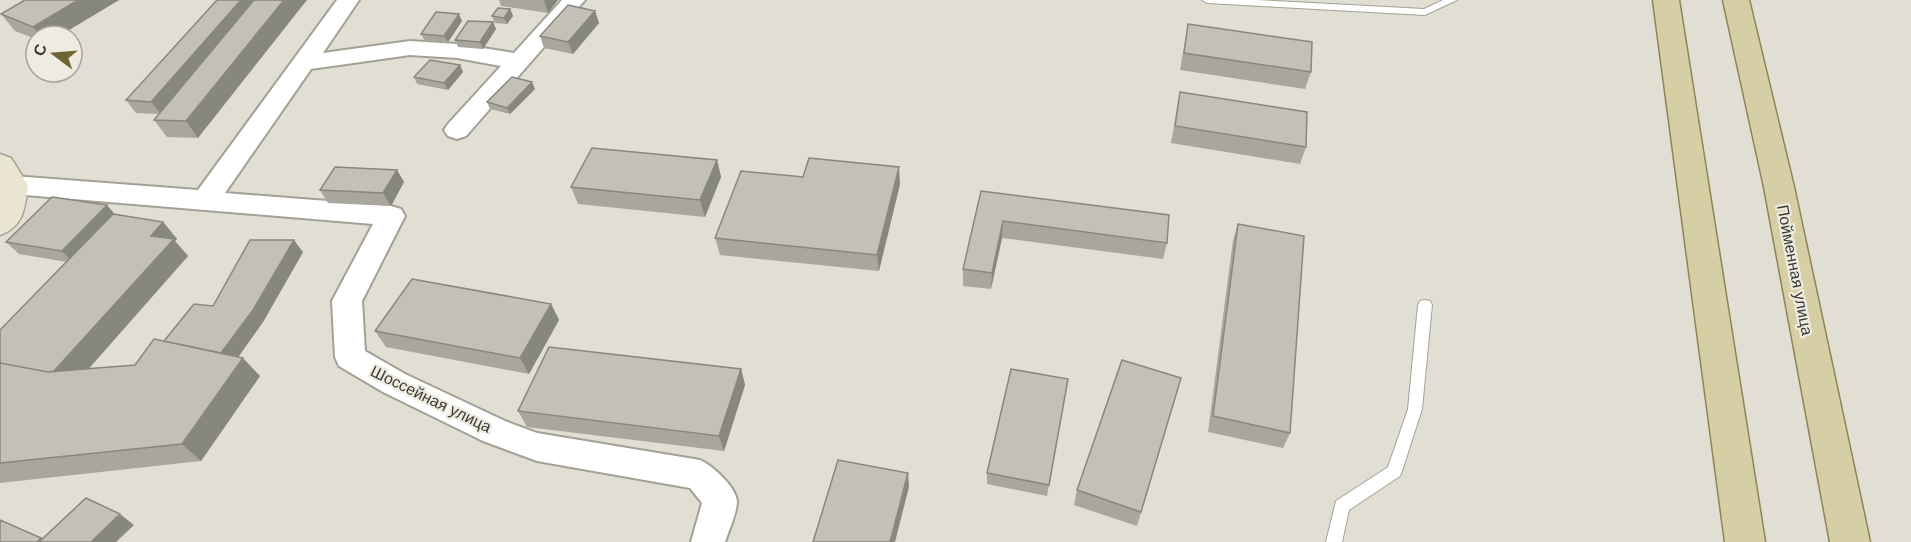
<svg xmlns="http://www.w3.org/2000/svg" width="1911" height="542" font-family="'DM Sans',sans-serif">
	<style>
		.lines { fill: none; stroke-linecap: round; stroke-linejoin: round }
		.lane-casing { stroke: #a3a196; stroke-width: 2 }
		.street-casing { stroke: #a3a196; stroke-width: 4 }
		.secondary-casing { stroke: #a3a196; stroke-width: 3 }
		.primary-casing { stroke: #8e8556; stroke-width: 3 }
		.lane { fill: #fff; fill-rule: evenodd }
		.street { fill: #fff; fill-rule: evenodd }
		.secondary { fill: #eae6d1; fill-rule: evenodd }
		.primary { fill: #d6cea4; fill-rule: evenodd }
		.wall { fill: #a8a69d }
		.shaded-wall { fill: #88877f }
		.building { fill: #c3c1b6; stroke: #88877f; stroke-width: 1.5 }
		.labels { text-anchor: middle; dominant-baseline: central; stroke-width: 4.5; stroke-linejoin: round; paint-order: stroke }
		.street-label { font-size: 16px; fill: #3b3a35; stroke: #eeece1 }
	</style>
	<rect width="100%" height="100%" fill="#e1dfd4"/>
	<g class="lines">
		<defs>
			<path id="lane" d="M1202,0H1256L1424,9L1443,0H1457L1425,15L1207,3Z
				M1425,300L1430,301L1432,305L1422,409L1402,471L1400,476L1349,510L1342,542H1326L1336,501L1388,467L1408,409L1418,305L1420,301Z"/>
			<path id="street" d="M337,0H359L323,53L410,41L457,44L514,53L562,0H585L466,136L457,139L448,136L444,130L448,124L501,66L457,58L410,55L311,69L225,193L391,206L401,209L405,216L362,301L365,351L405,374L505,421L537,433L700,460C712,465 736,487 737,501C737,513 729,530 725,542H691L702,503L690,488L537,461L483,441L383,392L339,366L335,357L332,301L373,224L13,194L4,192L0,185L4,178L13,176L198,190Z"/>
			<path id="secondary" d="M0,154L11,158L28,185C25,207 24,227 0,235Z"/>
			<path id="primary" d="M1653,0H1679L1765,542H1725Z
				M1723,0H1749L1794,187L1870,542H1830L1764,187Z"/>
		</defs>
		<use href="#lane" class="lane-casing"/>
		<use href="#street" class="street-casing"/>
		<use href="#secondary" class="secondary-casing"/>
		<use href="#primary" class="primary-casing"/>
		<use href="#lane" class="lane"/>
		<use href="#street" class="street"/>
		<use href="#secondary" class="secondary"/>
		<use href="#primary" class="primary"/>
	</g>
	<path class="wall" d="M25,0H119L59,36H36V39L15,31L1,14Z
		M217,0L198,138L167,137L154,120L158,114L136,113L126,100Z
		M499,0H558L548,13L501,6Z
		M510,9L513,16L507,24L495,23L492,16Z
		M595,11L599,23L573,54L544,48L540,36Z
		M462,21L448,42L425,41L421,34Z
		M493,22L496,29L483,49L458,47L455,40Z
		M1188,24L1311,72L1305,89L1180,70Z
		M460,65L463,72L448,90L417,84L414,77Z
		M535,89L510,114L490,109L487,102Z
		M1180,92L1306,147L1300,164L1171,143Z
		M717,160L721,177L705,217L578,204L571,187Z
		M397,170L404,182L391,206L328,203L320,190Z
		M803,177L900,184L879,271L720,255L715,238Z
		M981,191L1167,243L1163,259L1002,238L991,289L963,286V269Z
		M115,214L163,222L177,239L175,241L188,256L89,368L135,365L164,341L213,306L303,252L263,322L238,357L260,376L201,461L0,483V330L67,262L19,254L6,242Z
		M1238,224L1290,433L1283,448L1208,432L1233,240Z
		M551,304L559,320L529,374L386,347L375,331Z
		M741,369L745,385L724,451L527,427L518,411Z
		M1181,378L1137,526L1074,505L1077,490Z
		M1068,379L1047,496L987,484V473Z"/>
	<path class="shaded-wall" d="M78,0H119L59,36H41L33,27Z
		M241,0H260L161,114L151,102Z
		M284,0H307L198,138L186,121Z
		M544,0H558L548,13Z
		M510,9L513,16L507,24L504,18Z
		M595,11L599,23L573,54L568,42Z
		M459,14L462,21L448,42L444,36Z
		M493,22L496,29L483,49L480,42Z
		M460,65L463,72L448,90L444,83Z
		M532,82L535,89L510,114L507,108Z
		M717,160L721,177L705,217L700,200Z
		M899,167L900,184L879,271L877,255Z
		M397,170L404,182L391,206L383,193Z
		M107,205L118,218L75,264L62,251Z
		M1003,221L1002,238L991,289L992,273Z
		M163,222L177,239L175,241L188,256L70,390L51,375L151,236Z
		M294,240L303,252L263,322L229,370L218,358Z
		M551,304L559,320L529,374L520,358Z
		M243,358L260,376L201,461L182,444Z
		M741,369L745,385L724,451L719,436Z
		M908,473L909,487L895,542H890Z
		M120,514L134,525L116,542H91Z"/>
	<path class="building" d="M25,0H78L33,27L1,14Z
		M217,0H241L151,102L126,100Z
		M254,0H284L186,121L154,120Z
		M568,5L595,11L568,42L540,36Z
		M498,8L510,9L504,18L492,16Z
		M436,12L459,14L444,36L421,34Z
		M468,21L493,22L480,42L455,40Z
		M1188,24L1312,42L1311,72L1184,53Z
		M430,60L460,65L444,83L414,77Z
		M512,77L532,82L507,108L487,102Z
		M1180,92L1307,112L1306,147L1175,126Z
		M592,148L717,160L700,200L571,187Z
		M809,158L899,167L877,255L715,238L741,171L803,177Z
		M335,167L397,170L383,193L320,190Z
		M981,191L1169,215L1167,243L1003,221L992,273L963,269Z
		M52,197L107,205L62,251L6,242Z
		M113,214L163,222L151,236L174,239L54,371L48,372L0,363V330Z
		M1238,224L1304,236L1290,433L1213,416Z
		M250,240H294L253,310L221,353L164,341L194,304L213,306Z
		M412,279L551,304L520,358L375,331Z
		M154,339L243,358L182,444L0,463V363L48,372L135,365Z
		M549,347L741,369L719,436L518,411Z
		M1122,360L1181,378L1141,512L1077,490Z
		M1011,369L1068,379L1049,485L987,473Z
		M838,460L908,473L890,542H813Z
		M86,498L120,514L91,542H39Z
		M0,520L41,538L37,542H0Z"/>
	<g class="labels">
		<g class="street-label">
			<text transform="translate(1795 270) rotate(79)">Пойменная улица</text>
			<text transform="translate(431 399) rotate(26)">Шоссейная улица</text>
		</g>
	</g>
	<g transform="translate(54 54) rotate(286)"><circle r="28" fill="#eeece1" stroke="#a6a59c" stroke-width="1.5"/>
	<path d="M0-4.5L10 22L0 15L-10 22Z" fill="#6f6532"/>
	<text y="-9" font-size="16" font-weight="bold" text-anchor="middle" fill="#3b3a35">С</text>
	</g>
</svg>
